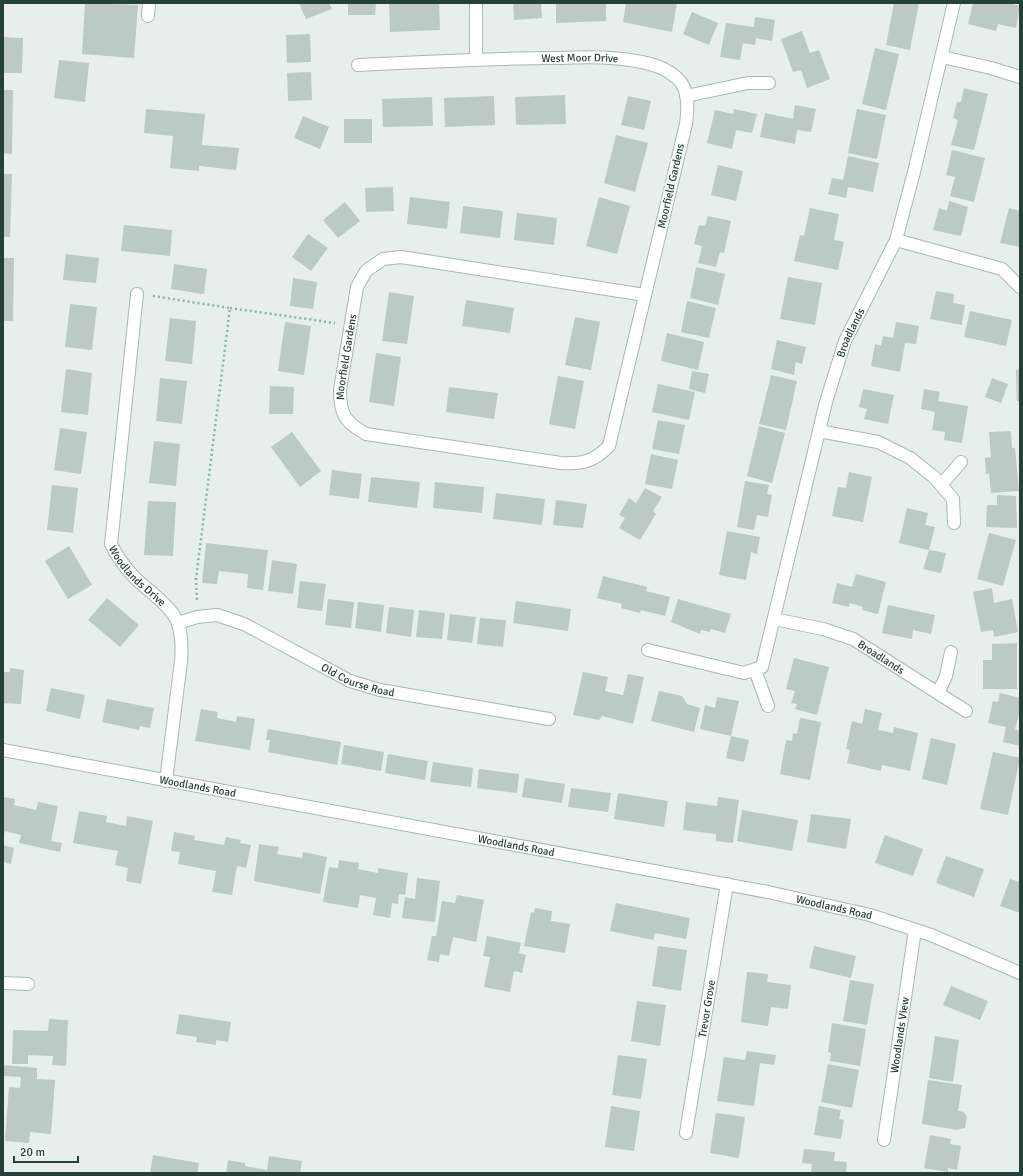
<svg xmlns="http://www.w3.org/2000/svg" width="1023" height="1176" font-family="Signika,sans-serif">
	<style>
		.building { fill: #bbcac4 }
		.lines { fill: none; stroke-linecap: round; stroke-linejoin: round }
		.minor-casing { stroke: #a8b8b2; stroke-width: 14 }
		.path { stroke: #86b3a5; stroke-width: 2.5; stroke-dasharray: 2 3; stroke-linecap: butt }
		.minor { stroke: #fff; stroke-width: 12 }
		.labels { text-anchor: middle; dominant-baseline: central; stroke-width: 4; stroke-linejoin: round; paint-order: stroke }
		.street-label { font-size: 11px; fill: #24423a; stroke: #f7fbf9 }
	</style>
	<rect width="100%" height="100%" fill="#e6efeb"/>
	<path class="building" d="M85,3L138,5L134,58L82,54Z
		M299,3H329L332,9L306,19Z
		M348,3H376L375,15H348Z
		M389,3H439L440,30L390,32Z
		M513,3H541L542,18L514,20Z
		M556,3H606V21L556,23Z
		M626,3H677L672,32L623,22Z
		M894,3H919L910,50L886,45Z
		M973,3H1009L1020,6L1016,28L998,24L996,31L968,24Z
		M692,12L718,23L709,45L683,34Z
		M755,17L775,20L772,41L756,38L755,45L743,43L740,60L720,57L726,23L754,27Z
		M802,31L810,53L819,50L830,79L807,88L801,70L793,72L781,39Z
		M310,34L311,62L287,63L286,35Z
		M3,37L23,38L22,73H3Z
		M875,48L899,54L886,110L862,104Z
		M59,60L89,63L85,102L54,98Z
		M311,72L312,100L288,101L287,73Z
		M964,88L988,94L974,150L951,145L958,120L953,118L957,102H961Z
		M3,90H13L12,154L3,153Z
		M565,95L566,124L516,125L515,97Z
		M494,96L495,125L445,127L444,98Z
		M628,96L651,101L644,130L621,125Z
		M432,97L433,126L383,127L382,99Z
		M795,105L816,109L811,132L797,130L795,144L760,137L765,113L793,119Z
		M146,109L205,114L202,145L239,148L236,170L199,166V171L170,168L173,136L144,133Z
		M734,109L757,114L752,133L736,130L732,149L707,143L715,110L733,114Z
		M857,109L886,115L877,159L848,153Z
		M303,116L329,127L320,149L294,138Z
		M344,119H372V143H344Z
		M616,135L648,143L635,192L604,183Z
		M952,150L985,158L974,202L950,196L955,177L946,175Z
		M848,156L879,163L873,192L848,187L846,198L828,194L832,178L843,180Z
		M718,165L743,171L736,201L711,195Z
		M3,174H12L10,237H3Z
		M393,187L394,211L366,212L365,188Z
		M410,197L450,202L447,229L407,224Z
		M599,197L630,206L617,254L586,246Z
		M949,201L968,207L961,236L933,230L939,208L947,211Z
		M345,202L360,221L338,238L323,220Z
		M463,206L503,211L500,238L460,233Z
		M810,208L839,214L834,240L844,242L838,270L794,261L800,235L804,236Z
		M1009,208L1020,211V247L1000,243Z
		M517,213L557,218L554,245L514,240Z
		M708,216L731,221L724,253L720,252L716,267L698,263L702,246L694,244L699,225L705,226Z
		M124,225L172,230L170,256L121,251Z
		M308,234L328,248L311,271L292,257Z
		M66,254L99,258L96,283L63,280Z
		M3,258H14L13,321H3Z
		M174,264L207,269L204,294L171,289Z
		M696,267L725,274L718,305L690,298Z
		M788,277L822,283L815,325L780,319Z
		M293,278L317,282L313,309L290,306Z
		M936,291L954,294L953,303L965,305L962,325L930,319Z
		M389,292L414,296L407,344L382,341Z
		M466,300L514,308L510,333L462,326Z
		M687,301L716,308L709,338L681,332Z
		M70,304L97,307L92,350L65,347Z
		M970,311L1012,320L1006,346L964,337Z
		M575,317L600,322L591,370L565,365Z
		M170,318L196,321L192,364L165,361Z
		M285,322L311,326L304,375L278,371Z
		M896,322L919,326L916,344L905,343L900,372L871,366L875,344L881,346L883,336L893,338Z
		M667,333L704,342L698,370L661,361Z
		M777,340L806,347L802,364L796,362L794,375L771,369Z
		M376,353L401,357L394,406L369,402Z
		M66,369L92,373L88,415L61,412Z
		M1020,369V401H1017L1016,370Z
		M692,371L709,374L705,393L689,389Z
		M771,375L797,381L786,430L759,424Z
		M558,376L584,381L575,429L549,424Z
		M160,378L187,381L182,424L156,421Z
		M992,378L1008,384L1001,403L985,397Z
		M658,384L695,392L689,420L652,412Z
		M270,386L294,387L293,414H269Z
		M449,387L498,393L494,419L446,412Z
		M863,389L894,395L888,424L864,419L867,409L859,407Z
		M924,389L940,392L938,401L968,406L962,443L944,440L945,432L932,430L935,412L921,409Z
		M658,420L685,425L679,454L652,449Z
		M759,426L785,433L772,483L747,476Z
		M60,428L87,432L81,474L54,470Z
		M1011,431L1012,448H1015L1019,491L991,493L989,474H986L985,458L991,457L989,432Z
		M292,432L321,471L300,487L271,447Z
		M154,441L180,444L176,486L149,483Z
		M651,454L678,460L672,489L645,484Z
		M332,470L362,474L359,499L329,495Z
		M849,472L872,477L863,522L832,516L838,487L846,488Z
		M371,477L420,482L417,508L368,502Z
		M745,481L769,485L767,494L772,495L768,517L757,515L754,530L737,527Z
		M435,482L484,487L482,513L433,508Z
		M52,485L78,488L73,533L47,530Z
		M645,488L662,497L653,511L656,514L640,540L619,528L625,518L619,515L629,498L636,503Z
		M496,493L545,499L542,525L493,519Z
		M997,495L1016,496L1017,528L986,527L987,505H997Z
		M556,500L587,504L583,528L553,525Z
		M148,501L176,502L173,556L144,555Z
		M907,508L928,513L925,525L935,527L929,550L899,543Z
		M727,531L760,537L757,554L751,552L746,580L719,575Z
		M989,533L1016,540L1003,586L977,579Z
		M206,543L268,550L263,590L247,588L248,574L219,571L217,584L202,583Z
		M69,546L92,585L68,599L45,561Z
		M929,550L946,553L941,573L923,569Z
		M272,560L297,564L293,594L268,591Z
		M856,574L886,582L878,614L862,610L863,607L850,603L849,607L832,603L837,583L852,587Z
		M603,576L647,587L646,591L670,597L665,616L641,610L640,613L621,608L622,604L597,598Z
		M300,581L326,584L322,611L297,608Z
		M992,588L994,603L1012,599L1018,632L994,637L993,630L981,632L973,592Z
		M107,598L139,625L120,647L88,620Z
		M328,599L354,602L351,628L325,625Z
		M678,599L731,614L725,633L711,629L709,632L701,630L700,634L671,622Z
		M516,601L571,609L568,631L513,623Z
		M358,602L384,605L381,632L355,628Z
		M888,605L935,615L931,634L913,630L912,639L882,633Z
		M389,607L414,610L411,637L386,633Z
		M419,610L445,613L442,639L416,637Z
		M450,614L476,617L472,643L447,640Z
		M480,618L506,620L503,647L477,644Z
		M1017,643V689H983V660H992V644Z
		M794,658L829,667L817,715L795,709L797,704L791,703L795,691L786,689Z
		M10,668L24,670L21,704L3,703V672H10Z
		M583,672L608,677L605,691L623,695L628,674L644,677L633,724L602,716L599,720L573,715Z
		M51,688L85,695L80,719L46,711Z
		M659,691L682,696L687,704L700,708L694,732L651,721Z
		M1000,693L1020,698V711L1015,729L1020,731V746L1003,742L1006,727L988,723L993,701L998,702Z
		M717,697L739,701L731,736L700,729L705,705L715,708Z
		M107,699L154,708L150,728L140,726L139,730L102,722Z
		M201,709L218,712L217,718L236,722L237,716L255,719L250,750L195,741Z
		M865,709L882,713L878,730L893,733L894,727L918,733L910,771L882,765L881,771L847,763L850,750L846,749L852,721L862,724Z
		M800,718L821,722L810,780L780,774L786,740L792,741L793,733L797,734Z
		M268,729L341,742L337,765L268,752L270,740H266Z
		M731,736L749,740L744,762L726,758Z
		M931,738L956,744L947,785L922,779Z
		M344,745L384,752L381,771L341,764Z
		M993,752L1020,758L1008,815L980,809Z
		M388,754L428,761L425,780L385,773Z
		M433,762L473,768L471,787L430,782Z
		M479,769L519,774L517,793L477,788Z
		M525,778L565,784L562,803L522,797Z
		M571,788L611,793L608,812L568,807Z
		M618,793L668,801L664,827L614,819Z
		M3,797L15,799L14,805L36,810L38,802L58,806L51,841L62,843L60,852L19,843L21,835L5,831L3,838Z
		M718,797L739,800L733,843L716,841V834L683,830L686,802L717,806Z
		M742,810L798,820L792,851L737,841Z
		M79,811L107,816L106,822L126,826L127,816L153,821L141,884L126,881L128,868L115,865L118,851L73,843Z
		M811,814L851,819L846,849L807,842Z
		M174,832L195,836L194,840L224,845L226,837L241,840L240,843L251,845L246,868L237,866L232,895L212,892L216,871L178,864L180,852L171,851Z
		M885,835L923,849L913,876L875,863Z
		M259,844L279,847L277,854L302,858L303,852L327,857L320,894L254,881Z
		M3,845L14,848L11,864L3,862Z
		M946,856L984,869L974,897L936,883Z
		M339,860L359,863L358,869L378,873V868L408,873L405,895L399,894L398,904L392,903L390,918L373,915L376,898L360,895L358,908L323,902L329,867L338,868Z
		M417,878L440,881L435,922L402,918L405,897L415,899Z
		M1010,879L1020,882V913L1000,906Z
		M457,895L484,900L476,942L453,937L449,956L440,954L439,962L427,960L432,936H436L442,901L455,903Z
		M616,903L690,918L686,939L655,933L653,940L610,931Z
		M535,908L552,911L551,921L570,924L565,953L524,946L531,912L534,913Z
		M487,936L521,943L519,953L526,955L522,973L514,971L510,992L484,987L490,957L483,956Z
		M658,946L687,950L681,991L652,986Z
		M814,946L856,956L851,978L809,968Z
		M747,972L768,974L767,982L791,985L788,1009L771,1007L768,1026L741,1022Z
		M850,980L874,984L867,1025L843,1021Z
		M951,986L988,1001L980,1020L943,1005Z
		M637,1001L666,1005L660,1046L631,1041Z
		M179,1014L231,1022L228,1042L216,1040V1045L196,1042L197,1037L176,1034Z
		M49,1019L68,1020L66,1066L52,1065L53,1056L28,1055V1064H12L13,1030L48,1031Z
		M832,1023L866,1029L860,1066L830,1061L831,1053L828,1052Z
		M935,1036L959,1040L953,1082L929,1078Z
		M747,1051L776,1055L774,1065L760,1063L754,1106L717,1101L724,1057L745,1060Z
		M618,1055L647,1059L641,1099L612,1095Z
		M828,1064L859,1070L852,1108L821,1102Z
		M3,1065L37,1068V1079L55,1080L51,1134L30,1132L29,1143L5,1141L9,1087L20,1088L21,1077L3,1076Z
		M928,1080L962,1085L958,1111L964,1112L967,1117L965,1128L957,1130L922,1124Z
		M611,1106L640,1111L634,1151L605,1147Z
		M819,1106L841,1110L839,1119L844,1120L841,1139L814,1135Z
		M716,1113L745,1117L739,1158L710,1153Z
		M930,1135L951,1139L950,1144L961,1146L957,1170L948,1168V1172L924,1168Z
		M804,1149L835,1152L834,1161L847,1162L846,1173H811L812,1164L802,1163Z
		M153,1155L199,1163L197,1173H150Z
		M269,1156L302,1161L300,1173H226L228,1160L245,1163V1166L267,1170Z"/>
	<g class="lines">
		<defs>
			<g id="minor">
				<path d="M476,3V59"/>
				<path d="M148,16L149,3"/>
				<path d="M942,57L991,68L1020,77"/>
				<path id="s1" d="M358,65C420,62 482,59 544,58C574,58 606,55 636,61C650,63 666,68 677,78C690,89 688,110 686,124L609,446C593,462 583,464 561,463L366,434C345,422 340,415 340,390L357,287L366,271L383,259L401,257L645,295"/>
				<path d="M686,96L748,83H769"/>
				<path d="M896,240L1002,269L1020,287"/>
				<path id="s2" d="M137,294L111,544C117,557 124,566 134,577C146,589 173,607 178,624C182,636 182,649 181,661L166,781"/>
				<path d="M819,431L878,442L910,458L934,477L953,499L954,523"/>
				<path d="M941,485L961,462"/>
				<path id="s3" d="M774,619L823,629L853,639L966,711"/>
				<path id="s4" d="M178,623L197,617L217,615L244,624L350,681L380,690L549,719"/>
				<path id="s5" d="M648,650L744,673L762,667L826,402L845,341L896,240L914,172L954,3"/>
				<path d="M755,670L768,706"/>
				<path d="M938,693L946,676L951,652"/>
				<path id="s6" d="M3,750L768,892L870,915L931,935L1020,973"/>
				<path d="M3,983L28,984"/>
				<path id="s7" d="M686,1133L727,884"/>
				<path id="s8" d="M884,1140L915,930"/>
			</g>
		</defs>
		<use href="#minor" class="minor-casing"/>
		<path class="path" d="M153,296L230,308L196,579L197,600
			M230,308L335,323"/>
		<use href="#minor" class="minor"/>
	</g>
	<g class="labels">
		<g class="street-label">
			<text stroke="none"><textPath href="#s1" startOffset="222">West Moor Drive</textPath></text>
			<text transform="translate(671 186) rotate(-77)">Moorfield Gardens</text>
			<text stroke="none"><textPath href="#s5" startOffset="464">Broadlands</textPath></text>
			<text stroke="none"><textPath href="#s1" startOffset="1042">Moorfield Gardens</textPath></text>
			<text stroke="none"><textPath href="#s2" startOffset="293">Woodlands Drive</textPath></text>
			<text stroke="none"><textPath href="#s3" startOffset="115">Broadlands</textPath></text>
			<text stroke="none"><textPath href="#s4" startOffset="196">Old Course Road</textPath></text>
			<text stroke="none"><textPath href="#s6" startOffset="198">Woodlands Road</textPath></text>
			<text stroke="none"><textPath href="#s6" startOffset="522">Woodlands Road</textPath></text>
			<text stroke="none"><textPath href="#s6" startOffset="846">Woodlands Road</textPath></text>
			<text stroke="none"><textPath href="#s7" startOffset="126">Trevor Grove</textPath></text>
			<text stroke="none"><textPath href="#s8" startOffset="106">Woodlands View</textPath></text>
		</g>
	</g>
	<rect width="1023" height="1176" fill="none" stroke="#24423a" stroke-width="8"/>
	<path d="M14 1156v6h64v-6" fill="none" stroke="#24423a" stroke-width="2"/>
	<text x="20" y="1156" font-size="12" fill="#24423a" stroke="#f7fbf9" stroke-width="3" paint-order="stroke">20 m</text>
</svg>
